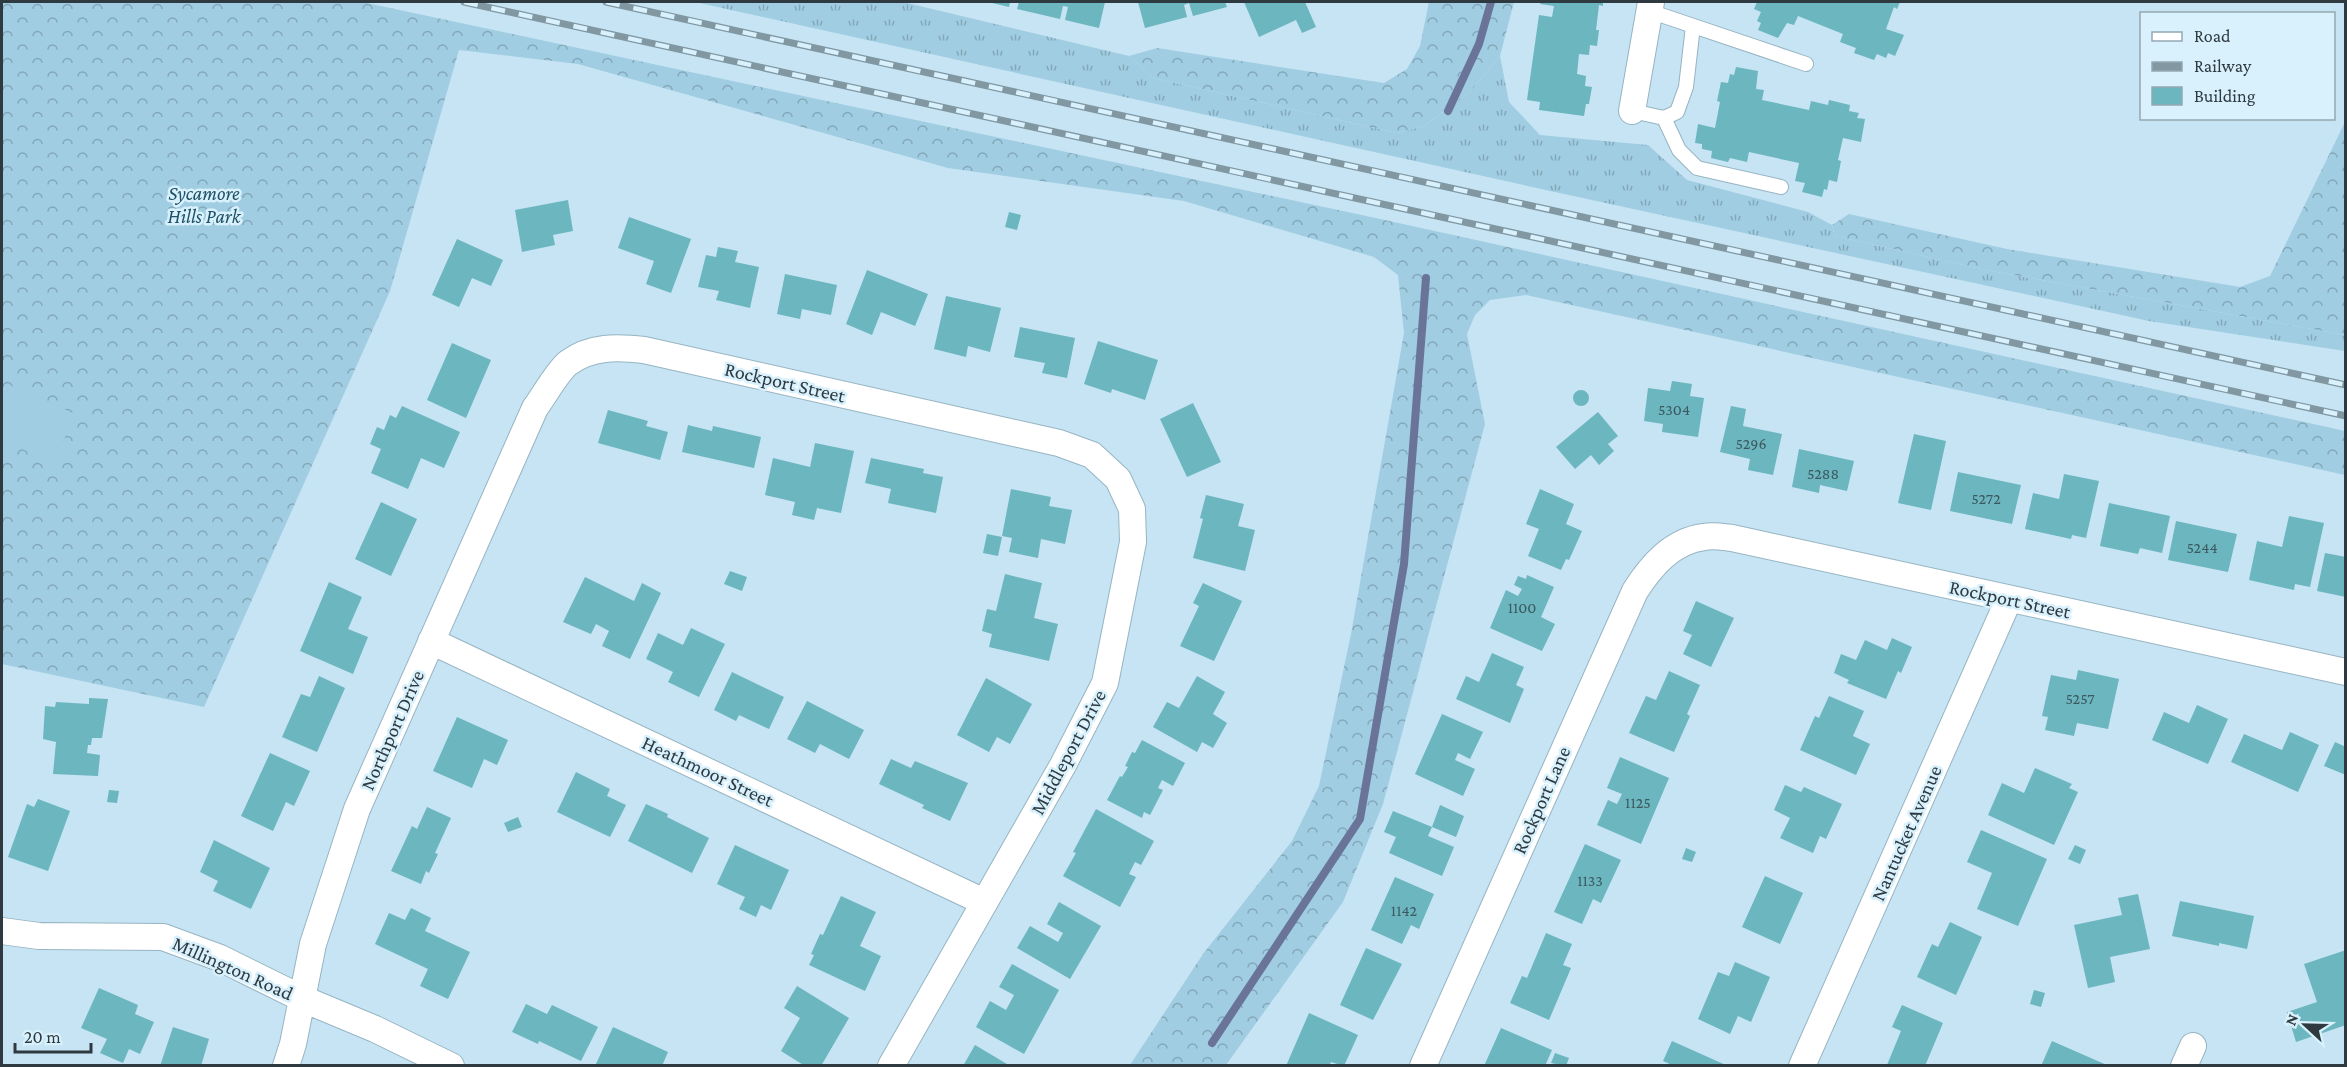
<svg xmlns="http://www.w3.org/2000/svg" width="2347" height="1067" font-family="'Crimson Pro',serif">
	<style>
		.grass { fill: url(#grass-tufts) }
		.forest { fill: url(#forest-crowns) }
		.garden { fill: #a0cde2 }
		.lines { fill: none; stroke-linecap: round; stroke-linejoin: round }
		.stream { stroke: #6a7499; stroke-width: 8 }
		.building { fill: #6bb6bf }
		.service-casing { stroke: #97b4c2; stroke-width: 16 }
		.minor-casing { stroke: #97b4c2; stroke-width: 28 }
		.service { stroke: #fff; stroke-width: 14 }
		.minor { stroke: #fff; stroke-width: 26 }
		.rail-casing { stroke: #8197a2; stroke-width: 7 }
		.rail { stroke: #d8f1fc; stroke-width: 4.5; stroke-dasharray: 14; stroke-linecap: butt }
		.labels { text-anchor: middle; dominant-baseline: central; stroke-width: 5; stroke-linejoin: round; paint-order: stroke }
		.number-label { font-size: 16px; fill: #3d5960 }
		.park-label { font-size: 20px; font-style: italic; fill: #1f5065; stroke: #d8f1fc }
		.street-label { font-size: 20px; fill: #2e3a40; stroke: #d8f1fc }
	</style>
	<defs>
		<pattern id="grass-tufts" width="24" height="20" patternUnits="userSpaceOnUse" patternTransform="scale(1.5)"><rect width="24" height="20" fill="#a0cde2"/><path d="M3 7l-1-3M5 7V3M7 7l1-3M15 17l-1-3M17 17v-4M19 17l1-3" fill="none" stroke="#83a7b9"/></pattern>
		<pattern id="forest-crowns" width="20" height="18" patternUnits="userSpaceOnUse" patternTransform="scale(1.5)"><rect width="20" height="18" fill="#a0cde2"/><path d="M2 6a3 3 0 1 1 6 0M12 15a3 3 0 1 1 6 0" fill="none" stroke="#83a7b9"/></pattern>
	</defs>
	<rect width="100%" height="100%" fill="#c6e4f3"/>
	<path class="grass" d="M695,2H903L1129,56L1153,78L1397,133L1424,126L1469,93L1500,56L1509,102L1540,135L1648,145L1687,180L1808,212L1832,225L1835,236L1986,270L2345,335V351L2149,321L1555,192Z"/>
	<path class="forest" d="M2,2H362L1371,217L2345,431V475L1526,295L1490,300L1475,315L1467,334L1485,424L1383,804L1343,902L1226,1065H1130L1203,954L1292,841L1319,786L1351,634L1404,333L1398,275L1374,257L1184,201L948,168L578,64L459,50L390,291L204,707L2,664Z
		M1429,2H1514L1500,56L1469,93L1424,126L1397,133L1153,78L1129,56L1157,48L1384,83L1407,69L1420,46Z
		M2345,122V335L1986,270L1835,236L1832,225L1849,214L2007,249L2240,287L2270,276Z"/>
	<path class="garden" d="M7,384L75,414L54,463L2,440V397Z"/>
	<g class="lines">
		<path class="stream" d="M1448,111L1479,44L1491,2
			M1212,1043L1360,819L1404,564L1426,278"/>
	</g>
	<path class="building" d="M988,2H1010L1009,7Z
		M1019,2H1105L1099,28L1065,20L1068,7L1063,6L1060,19L1017,9Z
		M1138,2H1225L1227,7L1193,16L1189,3L1184,5L1187,17L1145,28Z
		M1244,2H1305L1316,27L1302,33L1296,20L1259,37Z
		M1541,2H1603V6L1599,5L1596,30H1599L1597,46L1590,45L1589,55L1579,54L1577,74L1586,76L1585,86L1592,87L1589,104H1586L1584,116L1539,110L1540,102L1527,100L1539,15L1552,17L1554,6L1540,4Z
		M1757,2H1900L1897,9L1894,7L1886,29L1904,35L1895,56L1888,53L1886,58L1877,54L1874,60L1854,53L1856,48L1840,42L1843,34L1798,16L1794,25L1787,23L1778,38L1758,30L1761,23L1757,21L1761,12L1754,9Z
		M1736,67L1758,71L1756,89L1764,90L1762,100L1809,110L1811,101L1828,105L1829,100L1850,105L1849,111L1859,113L1857,118L1865,119L1861,142L1843,138L1838,160L1841,161L1837,182L1829,180L1827,190L1824,189L1822,197L1802,192L1805,183L1795,181L1799,163L1749,152L1747,162L1730,158L1728,162L1711,158L1712,151L1702,149V144L1695,143L1698,124L1715,128L1720,102L1717,101L1721,82L1728,83L1730,74L1734,75Z
		M568,200L573,231L553,235L555,245L522,252L515,210Z
		M1009,212L1021,215L1017,230L1005,227Z
		M629,217L691,239L671,293L646,284L654,261L618,248Z
		M457,239L503,260L491,286L472,278L459,307L432,295Z
		M718,247L738,251L735,262L759,267L750,308L716,300L719,291L698,287L706,255L716,257Z
		M867,270L928,294L915,326L881,312L872,335L846,324Z
		M785,274L837,285L831,315L802,309L800,319L777,314Z
		M946,296L1001,308L990,352L968,346L966,357L934,349Z
		M1020,327L1075,338L1067,378L1042,373L1045,363L1014,357Z
		M1098,341L1158,360L1145,400L1112,389L1111,393L1084,384Z
		M452,343L491,360L466,418L427,400Z
		M1672,381L1692,384L1690,396L1704,398L1698,437L1662,432L1663,424L1644,421L1648,388L1670,391Z
		M1573 398a8 8 0 1 1 16 0a8 8 0 1 1-16 0Z
		M1193,403L1221,462L1187,477L1160,419Z
		M402,406L460,432L444,468L421,458L408,489L371,473L381,449L370,444L377,427L384,430L390,415L396,418Z
		M1731,406L1746,409L1743,426L1782,434L1773,475L1748,470L1750,459L1720,452Z
		M608,410L648,421L646,426L668,432L660,460L598,443Z
		M1598,412L1618,436L1608,444L1614,451L1599,465L1591,455L1575,469L1556,447Z
		M688,425L712,431L713,426L761,437L754,468L682,452Z
		M1914,434L1946,441L1931,510L1898,503Z
		M815,443L854,451L841,513L817,508L814,520L792,515L795,502L765,495L773,458L810,467Z
		M1799,449L1854,461L1847,491L1820,485L1819,493L1792,487Z
		M871,458L924,469L923,473L943,477L936,513L888,503L891,489L865,483Z
		M1958,472L2021,485L2012,524L1950,511Z
		M2064,474L2099,481L2086,538L2072,535L2071,539L2025,529L2033,493L2059,499Z
		M1011,489L1051,497L1049,506L1072,510L1065,544L1041,539L1038,558L1009,552L1012,538L1002,536Z
		M1540,489L1574,504L1566,524L1582,531L1569,560L1566,559L1561,570L1528,556L1539,529L1526,524Z
		M1206,495L1244,504L1238,526L1255,530L1245,571L1193,558L1203,519L1200,518Z
		M381,502L417,519L391,576L355,559Z
		M2109,503L2170,516L2162,553L2140,548L2138,554L2100,546Z
		M2289,516L2324,523L2310,587L2295,584L2294,590L2249,580L2257,541L2282,547Z
		M2176,521L2237,534L2228,572L2168,560Z
		M987,534L1002,537L998,556L983,553Z
		M2325,553L2346,557V597L2317,591Z
		M730,571L747,577L742,591L724,584Z
		M1005,574L1042,583L1034,618L1058,624L1049,661L989,647L992,634L982,631L987,609L996,611Z
		M1527,575L1554,587L1541,617L1555,624L1542,651L1490,628L1506,590L1518,596L1522,589L1514,585L1518,576L1526,579Z
		M585,577L634,601L642,583L661,593L630,659L602,646L609,631L596,624L591,634L563,622Z
		M329,582L362,597L348,629L368,637L353,674L300,651Z
		M1203,583L1242,601L1214,661L1180,646L1199,606L1193,603Z
		M1696,601L1734,618L1711,667L1683,654L1692,635L1683,631Z
		M691,628L725,644L699,697L668,682L673,672L646,659L658,633L683,645Z
		M1892,638L1912,647L1901,673L1898,671L1886,699L1847,683L1849,680L1834,673L1841,654L1856,660L1865,640L1887,650Z
		M1492,653L1524,667L1516,685L1524,689L1510,723L1456,699L1466,676L1479,682Z
		M2078,670L2119,679L2108,729L2077,723L2074,736L2045,730L2048,717L2042,716L2051,675L2076,680Z
		M1669,671L1700,685L1687,714L1690,716L1674,752L1629,733L1646,696L1656,700Z
		M732,672L784,697L769,729L739,715L736,721L714,710Z
		M319,676L345,688L317,752L282,737L301,694L310,697Z
		M1197,676L1225,692L1213,714L1227,723L1213,748L1202,742L1197,752L1153,727L1167,702L1179,708Z
		M986,678L1032,704L1010,744L997,737L989,752L957,735Z
		M1829,696L1864,711L1853,736L1870,744L1856,775L1800,750L1815,716L1819,718Z
		M89,698L108,699L102,738H92L91,745H88L87,753L100,755L98,776L53,774L56,742L43,739L45,706L55,707L56,702L89,704Z
		M807,701L864,730L849,759L820,744L815,753L787,739Z
		M2197,705L2228,719L2208,764L2152,740L2164,712L2189,723Z
		M1442,714L1483,732L1470,759L1458,753L1455,760L1475,769L1463,796L1415,774Z
		M457,717L508,740L497,765L484,759L472,788L433,771Z
		M2290,732L2319,745L2298,792L2231,762L2244,734L2282,750Z
		M1142,740L1185,763L1173,786L1162,780L1158,788L1163,790L1150,815L1144,812L1142,818L1107,800L1120,776L1122,777L1128,767L1125,766L1132,752L1135,753Z
		M2335,742L2346,747V775L2324,766Z
		M270,753L310,771L294,806L286,802L273,831L241,816Z
		M1620,757L1669,778L1641,844L1597,825L1608,800L1617,804L1622,794L1607,788Z
		M891,759L911,768L915,761L968,783L950,821L922,808L924,805L879,784Z
		M2035,768L2072,784L2069,788L2078,792L2054,845L1988,815L2002,783L2024,793Z
		M576,772L610,789L607,796L626,805L610,837L557,812Z
		M1785,785L1801,792L1804,787L1842,804L1826,839L1820,836L1813,853L1780,838L1790,818L1774,810Z
		M109,790L119,791L117,803L107,802Z
		M38,799L70,811L48,871L8,857L27,804L34,807Z
		M646,804L668,814L667,817L709,838L692,873L628,841Z
		M1440,805L1464,816L1456,837L1432,827Z
		M427,807L451,818L435,853L438,854L429,873L426,871L421,884L391,871L412,826L417,829Z
		M1096,809L1154,841L1141,865L1135,862L1129,874L1136,877L1120,907L1063,876L1076,853L1073,852Z
		M1393,811L1432,827L1428,836L1454,847L1442,876L1389,853L1396,837L1384,832Z
		M518,817L522,827L508,832L504,823Z
		M1981,830L2047,859L2018,926L1977,909L1992,873L1967,862Z
		M214,840L270,868L251,909L213,891L218,881L200,872Z
		M1585,844L1621,860L1601,903L1593,899L1582,924L1554,912Z
		M735,845L789,870L771,910L761,905L756,917L739,909L745,897L717,884Z
		M2075,845L2086,850L2080,864L2068,859Z
		M1686,848L1696,852L1692,862L1682,859Z
		M1765,876L1803,893L1780,944L1742,927Z
		M1395,877L1434,894L1419,929L1411,925L1402,944L1371,930Z
		M2138,894L2150,949L2110,957L2115,982L2088,988L2074,925L2122,915L2118,898Z
		M841,896L876,912L860,946L881,956L865,991L809,965L814,955L811,954L820,934L823,935Z
		M2180,901L2254,916L2247,949L2219,943V946L2172,936Z
		M1059,902L1101,926L1070,979L1017,948L1030,926L1058,942L1063,933L1047,924Z
		M411,908L431,918L425,931L470,952L448,999L420,986L428,969L375,944L389,913L405,920Z
		M1950,922L1982,937L1956,995L1917,977L1932,944L1938,947Z
		M1546,933L1572,944L1563,965L1571,968L1549,1020L1510,1003L1522,976L1527,978Z
		M1366,948L1402,964L1373,1020L1340,1005Z
		M2346,950V1025L2296,1042L2287,1012L2317,1002L2304,964Z
		M1735,962L1770,977L1751,1022L1738,1016L1730,1034L1698,1019L1718,972L1729,976Z
		M1012,964L1059,990L1024,1054L976,1027L990,1001L1006,1010L1014,995L999,987Z
		M797,986L849,1018L821,1066H805L781,1051L800,1018L784,1008Z
		M99,988L138,1005L135,1014L154,1022L140,1054L129,1049L123,1063L100,1053L107,1039L81,1028Z
		M2034,990L2045,993L2041,1007L2030,1004Z
		M526,1004L547,1014L552,1005L598,1027L581,1061L539,1041L538,1044L512,1032Z
		M1902,1005L1943,1023L1925,1066L1887,1065L1901,1031L1892,1027Z
		M1309,1013L1358,1035L1344,1066L1331,1062L1329,1066H1286Z
		M173,1027L209,1039L201,1066H160Z
		M613,1027L668,1052L662,1066H595Z
		M1501,1028L1552,1050L1545,1066H1484Z
		M1672,1041L1728,1066H1674L1663,1061Z
		M2052,1041L2109,1066H2041Z
		M975,1045L1007,1064L1006,1066H963Z
		M1555,1053L1569,1058L1566,1066L1551,1063Z"/>
	<g class="lines">
		<defs>
			<path id="service" d="M1649,11L1806,64
				M1632,111L1664,118L1677,112L1686,87L1693,26
				M1664,118L1679,150L1697,168L1781,187"/>
			<path id="minor" d="M1632,111L1651,2
				M431,641L984,902
				M2,931L39,936L163,937L220,958L303,999L375,1029L451,1066
				M286,1066L293,1044L313,944L357,809L535,408C544,396 557,372 568,363C591,346 617,347 644,350L1059,443L1092,455L1118,479L1132,509L1133,542L1105,683L1063,765L891,1066
				M1423,1066L1635,591C1651,566 1672,541 1704,537C1713,535 1723,537 1732,538L2346,672
				M1802,1066L2009,599
				M2184,1066L2193,1046"/>
		</defs>
		<use href="#service" class="service-casing"/>
		<use href="#minor" class="minor-casing"/>
		<use href="#service" class="service"/>
		<use href="#minor" class="minor"/>
		<defs>
			<path id="rail" d="M464,2L2346,416
				M606,2L2346,385"/>
		</defs>
		<use href="#rail" class="rail-casing"/>
		<use href="#rail" class="rail"/>
	</g>
	<g class="labels">
		<g class="number-label">
			<text x="1674" y="409">5304</text>
			<text x="1751" y="443">5296</text>
			<text x="1823" y="473">5288</text>
			<text x="1986" y="498">5272</text>
			<text x="2202" y="547">5244</text>
			<text x="1522" y="607">1100</text>
			<text x="2080" y="698">5257</text>
			<text x="1638" y="802">1125</text>
			<text x="1590" y="880">1133</text>
			<text x="1404" y="910">1142</text>
		</g>
		<g class="park-label">
			<text x="204" y="193">Sycamore<tspan x="204" dy="23">Hills Park</tspan></text>
		</g>
		<g class="street-label">
			<text transform="translate(785 382) rotate(13)">Rockport Street</text>
			<text transform="translate(2010 599) rotate(12)">Rockport Street</text>
			<text transform="translate(392 730) rotate(-66)">Northport Drive</text>
			<text transform="translate(1068 752) rotate(-62)">Middleport Drive</text>
			<text transform="translate(708 771) rotate(25)">Heathmoor Street</text>
			<text transform="translate(1541 800) rotate(-66)">Rockport Lane</text>
			<text transform="translate(1906 833) rotate(-66)">Nantucket Avenue</text>
			<text transform="translate(233 968) rotate(24)">Millington Road</text>
		</g>
	</g>
	<rect width="2347" height="1067" fill="none" stroke="#2e3a40" stroke-width="6"/>
	<rect x="2140" y="12" width="195" height="108" fill="#d8f1fc" stroke="#94a8b1" stroke-width="1.5"/>
	<rect x="2152" y="32" width="30" height="9" fill="#ffffff" stroke="#94a8b1" stroke-width="1.5"/>
	<text x="2194" y="42" font-size="18" fill="#2e3a40">Road</text>
	<rect x="2152" y="62" width="30" height="9" fill="#8197a2" stroke="#94a8b1" stroke-width="1.5"/>
	<text x="2194" y="72" font-size="18" fill="#2e3a40">Railway</text>
	<rect x="2152" y="87" width="30" height="18" fill="#6bb6bf" stroke="#94a8b1" stroke-width="1.5"/>
	<text x="2194" y="102" font-size="18" fill="#2e3a40">Building</text>
	<g transform="translate(2305 1025) rotate(292)" stroke="#d8f1fc" stroke-width="4.5" paint-order="stroke">
	<path d="M0-4.5L10 22L0 15L-10 22Z" fill="#2e3a40"/>
	<text y="-9" font-size="16" font-weight="bold" text-anchor="middle" fill="#2e3a40">N</text>
	</g>
	<path d="M15 1043v9h76v-9" fill="none" stroke="#2e3a40" stroke-width="3"/>
	<text x="24" y="1043" font-size="18" fill="#2e3a40" stroke="#d8f1fc" stroke-width="4.5" paint-order="stroke">20 m</text>
</svg>
